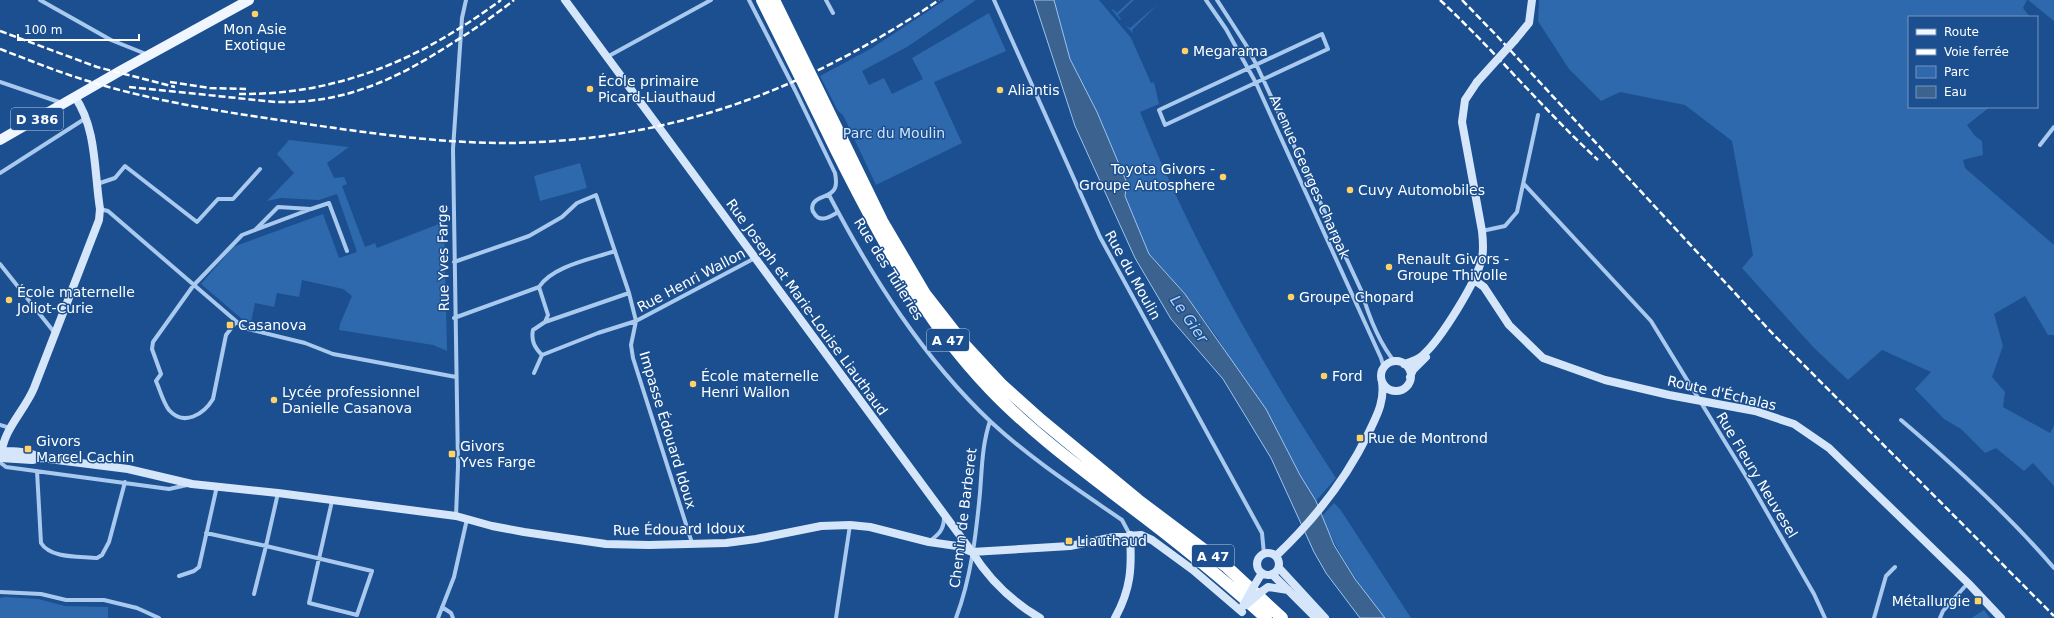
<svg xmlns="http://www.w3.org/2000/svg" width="2054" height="618" font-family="'DejaVu Sans',sans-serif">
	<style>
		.green { fill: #2e69ad }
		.water { fill: #3c6290; stroke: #9cc4f0 }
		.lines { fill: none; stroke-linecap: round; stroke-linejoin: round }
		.street { stroke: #a9c9ee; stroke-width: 4 }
		.secondary { stroke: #d6e6fa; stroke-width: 8 }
		.primary { stroke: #f0f6ff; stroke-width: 10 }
		.highway { stroke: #fff; stroke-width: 12 }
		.rail { stroke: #fff; stroke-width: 2.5; stroke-dasharray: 7 3; stroke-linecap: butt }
		.secondary-bridge { stroke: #d6e6fa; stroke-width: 8 }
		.poi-dot { fill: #ffd166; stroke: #1b4f8f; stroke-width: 1.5 }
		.labels { text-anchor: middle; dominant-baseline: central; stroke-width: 3; stroke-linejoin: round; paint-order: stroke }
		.shield { fill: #1b4f8f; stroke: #bbcadd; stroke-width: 1 }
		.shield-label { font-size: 13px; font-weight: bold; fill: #fff }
		.poi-label { font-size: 14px; fill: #fff; stroke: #1b4f8f; text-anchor: start }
		.park-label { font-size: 14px; fill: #cfe3fa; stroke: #1b4f8f }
		.street-label { font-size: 14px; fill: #fff; stroke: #1b4f8f }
		.water-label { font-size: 15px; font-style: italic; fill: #b5d3f5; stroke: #1b4f8f }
	</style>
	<rect width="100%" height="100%" fill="#1b4f8f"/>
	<path class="green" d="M945,0H976L907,47L862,71L869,85L884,78L892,94L923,79L912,58L989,13L1006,51L934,82L962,143L876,185L843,115L838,111L820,76L872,48Z
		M1054,0H1099L1131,38L1151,83L1154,82L1159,104L1140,112C1192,242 1260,362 1336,478L1316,501L1217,337L1185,294L1149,254L1125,196L1127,183L1097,112L1070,59Z
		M1131,0H1134L1118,15L1121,19L1120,20L1112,10L1113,9L1117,13Z
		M1539,0H2027L2023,8L2030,17H1909V107H1990L1967,125L1975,136L1982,141L1983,155L1963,160L1965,168L2054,245V335H2048L2025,296L1994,314L2003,346L1992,377L2005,392L2003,407L2050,433L2054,426V486L2033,463L2024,471L1996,448L1985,453L1961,429L1944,419L1915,389L1931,372L1882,350L1848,380L1814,348L1742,268L1753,255L1732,141L1685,105L1620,92L1601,101L1569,69L1538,21Z
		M2028,0H2054V21Z
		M1158,4L1132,30L1134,34L1125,25L1130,28Z
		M289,140L349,147L327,163L334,178L344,177L347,184L342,186L365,247L375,243L377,248L444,222L447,351L433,345L339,330L340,324L352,296L343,289L302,280L299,297L277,293L274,307L255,303L251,322L242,319L201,284L233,247L323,214L339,258L357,252L337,194L319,200L281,198L267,201L294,173L277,154Z
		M580,163L587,188L540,201L534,176Z
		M1334,503L1340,509L1411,618H1385C1359,586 1338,554 1322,516Z
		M5,597L38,599L65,606L108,607V618H0V598Z
		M1984,610L1990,618H1973V617Z"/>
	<path class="water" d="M1034,0H1054L1070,59L1097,112L1127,183L1125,196L1149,254L1185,294L1266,409L1300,475L1316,501L1334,545L1355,579L1385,618H1360L1326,573L1314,552L1271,458L1223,379L1171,319L1135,258L1075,126Z"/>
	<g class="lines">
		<path class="street" d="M40,0L111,40L146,54
			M749,0L795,90L835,173C836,178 837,183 835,188C831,198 817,195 813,204C812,207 812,211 814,213C820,224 831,216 838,212
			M826,0L833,13
			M994,0L1100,237L1262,533L1264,554
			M1206,0L1226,29L1256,83L1381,358L1384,368
			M1217,0L1246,45L1256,64L1361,290C1368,314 1379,343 1395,362
			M1322,34L1328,49L1165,125L1159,110Z
			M607,57L711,0
			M0,82L62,103
			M2040,145L2054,127
			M0,173L86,118
			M97,184L115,178L125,166L197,222L218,199H233L260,169
			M1524,184L1651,321L1749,481L1814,594L1825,618
			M829,195C872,277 923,358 991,422C1031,459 1077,489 1122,520L1130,535
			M100,209L108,211L244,328L305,343L333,354L456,377
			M311,209L329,203L347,251
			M1482,231L1505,226L1517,212L1538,115
			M454,262L529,236L562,217L577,203L596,195L629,293L636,321L598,333L542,355L534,373
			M0,264L54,332
			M539,287L548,315L545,322L533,330C531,340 534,347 542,355
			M454,318L539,287C552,266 592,259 615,251
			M236,322L226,335L213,399C204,414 184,427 169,410C163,402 160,390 156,381L161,374L152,349L153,342L193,286L242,235L311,209L278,207L255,230
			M545,322L629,293
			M1901,420C1955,466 2008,514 2054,568
			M0,425L10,428
			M1,458V463L6,467L169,489L187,485
			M37,471L41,543C51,559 80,556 97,558L102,555L109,542L125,482
			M278,493L266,546L372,571L357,615L309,603L332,501
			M456,516L458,466L453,149L462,18L466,0
			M206,533L266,546L254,594
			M929,542C939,534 944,530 944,517
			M692,543L633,358L631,345L636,321L755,258
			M179,576L194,571L199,567L217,486
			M0,592L41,594L66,600H104L137,608L159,618
			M442,607L451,613L453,618
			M438,618L454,577L467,519
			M836,618L850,525
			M956,618C971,578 976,535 980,493C982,468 982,445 990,421
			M1874,618L1886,576L1895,567
			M1940,618L1943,611L1968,583"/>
		<path class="secondary" d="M565,0L972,552C990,581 1011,601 1040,618
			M1515,40L1529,23L1532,0
			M1473,279L1484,287L1509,325L1543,358L1605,380L1669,395L1755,411L1794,424L1829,448L1968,583L2001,618
			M1381 376a15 15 0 1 1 30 0a15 15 0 1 1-30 0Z
			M1404,364C1411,362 1418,360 1423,355C1441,339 1477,281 1482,258C1484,249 1483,240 1482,231L1462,122L1465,100L1477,82
			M1410,377L1413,370L1426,357
			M0,451C13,451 30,451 41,458L128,469L192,484L278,493L456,516L492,526L524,532L606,544L649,545L726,543L756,539L821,526L850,525L870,527L929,542L957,546L972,552L1070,546L1114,537L1141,535L1152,540L1193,570L1242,612
			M0,458L32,460L41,458
			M1,458C2,430 24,412 34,388C56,332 77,276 99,220L100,209C94,172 97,129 75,97
			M1257 564a11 11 0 1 1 22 0a11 11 0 1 1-22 0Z
			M1276,556C1314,520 1345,481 1368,434C1376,417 1385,402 1382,382
			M1279,568L1325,618
			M1272,574L1316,618
			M1254,586L1262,573
			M1261,592L1268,587L1288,590
			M1115,618C1131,589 1132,568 1130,535"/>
		<path class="primary" d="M0,140L120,71L249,0"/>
		<path class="highway" d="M762,0C787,50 812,100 836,150C879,236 923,319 990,389C1031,432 1080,468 1127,504C1175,540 1222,578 1266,618
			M774,0L882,221L925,294L964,344L1002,385L1041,420L1138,500L1227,567L1282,618"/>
		<path class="rail" d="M1440,0C1495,51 1543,109 1598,160
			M1462,0L1497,36L1772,333L2054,616
			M0,31L97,67L175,87
			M0,49C29,60 58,72 88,81C156,102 230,113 300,123C369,133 437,143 506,143C669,142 806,90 939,0
			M170,82L210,88L246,89
			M129,87L276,102C345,104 397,79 454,42C475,29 495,15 514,0
			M239,94C339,95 421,59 501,0"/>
		<path class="secondary-bridge" d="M1477,82L1515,40
			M1246,605L1261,592
			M1243,606L1254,586"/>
	</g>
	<g class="poi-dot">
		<circle cx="255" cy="14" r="4"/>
		<circle cx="1185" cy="51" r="4"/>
		<circle cx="590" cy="89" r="4"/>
		<circle cx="1000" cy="90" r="4"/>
		<circle cx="1223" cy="177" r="4"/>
		<circle cx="1350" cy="190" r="4"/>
		<circle cx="1389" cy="267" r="4"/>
		<circle cx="1291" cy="297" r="4"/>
		<circle cx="9" cy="300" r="4"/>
		<rect x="226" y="321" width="8" height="8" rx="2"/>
		<circle cx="1324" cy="376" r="4"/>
		<circle cx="693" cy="384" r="4"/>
		<circle cx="274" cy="400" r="4"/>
		<rect x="1356" y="434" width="8" height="8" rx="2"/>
		<rect x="24" y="445" width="8" height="8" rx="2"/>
		<rect x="448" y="450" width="8" height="8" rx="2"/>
		<rect x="1065" y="537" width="8" height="8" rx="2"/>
		<rect x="1974" y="597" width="8" height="8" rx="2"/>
	</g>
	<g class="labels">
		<g class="shield">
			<rect x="11" y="108" width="52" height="22" rx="3"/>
			<rect x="927" y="329" width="42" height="22" rx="3"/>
			<rect x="1192" y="545" width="42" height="22" rx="3"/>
		</g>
		<g class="shield-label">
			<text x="37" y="119">D 386</text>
			<text x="948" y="340">A 47</text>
			<text x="1213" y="556">A 47</text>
		</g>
		<g class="poi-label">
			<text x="255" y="29" text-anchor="middle">Mon Asie<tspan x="255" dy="16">Exotique</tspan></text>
			<text x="1193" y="51">Megarama</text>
			<text x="598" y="81">École primaire<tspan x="598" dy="16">Picard-Liauthaud</tspan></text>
			<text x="1008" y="90">Aliantis</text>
			<text x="1215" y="169" text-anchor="end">Toyota Givors -<tspan x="1215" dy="16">Groupe Autosphere</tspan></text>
			<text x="1358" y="190">Cuvy Automobiles</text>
			<text x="1397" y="259">Renault Givors -<tspan x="1397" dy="16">Groupe Thivolle</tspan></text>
			<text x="17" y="292">École maternelle<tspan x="17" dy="16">Joliot-Curie</tspan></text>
			<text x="1299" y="297">Groupe Chopard</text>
			<text x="238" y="325">Casanova</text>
			<text x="701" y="376">École maternelle<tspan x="701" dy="16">Henri Wallon</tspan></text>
			<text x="1332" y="376">Ford</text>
			<text x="282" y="392">Lycée professionnel<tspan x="282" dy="16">Danielle Casanova</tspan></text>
			<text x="1368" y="438">Rue de Montrond</text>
			<text x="36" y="441">Givors<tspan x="36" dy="16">Marcel Cachin</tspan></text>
			<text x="460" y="446">Givors<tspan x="460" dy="16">Yves Farge</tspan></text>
			<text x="1077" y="541">Liauthaud</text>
			<text x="1970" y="601" text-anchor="end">Métallurgie</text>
		</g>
		<g class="park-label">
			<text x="894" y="133">Parc du Moulin</text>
		</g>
		<g class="street-label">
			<text transform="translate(1310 177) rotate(66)">Avenue Georges Charpak</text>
			<text transform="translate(443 258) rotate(-91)">Rue Yves Farge</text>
			<text transform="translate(889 269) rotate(58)">Rue des Tuileries</text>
			<text transform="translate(1133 275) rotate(61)">Rue du Moulin</text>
			<text transform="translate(691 280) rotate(-28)">Rue Henri Wallon</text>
			<text transform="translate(807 307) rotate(54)">Rue Joseph et Marie-Louise Liauthaud</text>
			<text transform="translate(1722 393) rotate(13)">Route d'Échalas</text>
			<text transform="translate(668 430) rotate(73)">Impasse Édouard Idoux</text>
			<text transform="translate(1757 475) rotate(59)">Rue Fleury Neuvesel</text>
			<text transform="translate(963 518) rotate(-83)">Chemin de Barberet</text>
			<text transform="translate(679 529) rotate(-1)">Rue Édouard Idoux</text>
		</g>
		<g class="water-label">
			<text transform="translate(1189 319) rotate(55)">Le Gier</text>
		</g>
	</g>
	<rect x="1908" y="16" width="130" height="92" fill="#1b4f8f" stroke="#7695bc"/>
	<rect x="1916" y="29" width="20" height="6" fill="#f0f6ff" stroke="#7695bc"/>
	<text x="1944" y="36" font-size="12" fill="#ffffff">Route</text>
	<rect x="1916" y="49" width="20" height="6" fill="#ffffff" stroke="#7695bc"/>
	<text x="1944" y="56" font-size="12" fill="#ffffff">Voie ferrée</text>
	<rect x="1916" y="66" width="20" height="12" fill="#2e69ad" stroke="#7695bc"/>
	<text x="1944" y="76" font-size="12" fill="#ffffff">Parc</text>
	<rect x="1916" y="86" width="20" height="12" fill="#3c6290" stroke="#7695bc"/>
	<text x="1944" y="96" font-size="12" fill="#ffffff">Eau</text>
	<path d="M18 34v6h121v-6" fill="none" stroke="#ffffff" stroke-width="2"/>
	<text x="24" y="34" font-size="12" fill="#ffffff" stroke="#1b4f8f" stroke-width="3" paint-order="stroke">100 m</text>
</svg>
